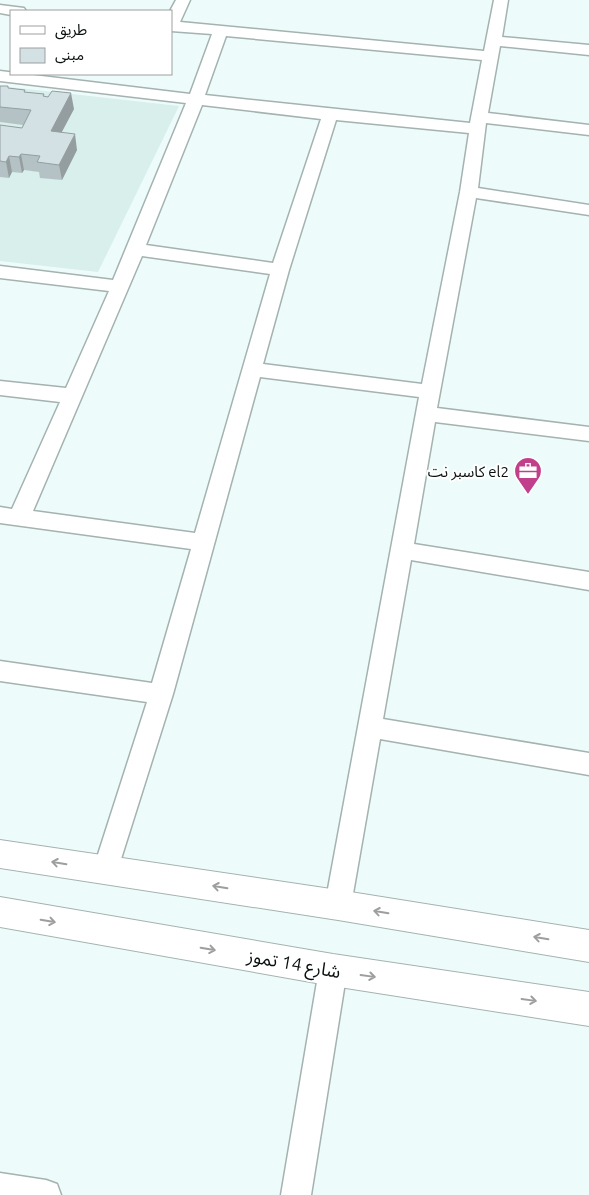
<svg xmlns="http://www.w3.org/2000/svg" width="589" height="1195" font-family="Ubuntu,'Noto Sans Arabic',sans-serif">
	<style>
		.built { fill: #d8efeb }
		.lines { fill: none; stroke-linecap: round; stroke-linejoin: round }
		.minor-casing { stroke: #a4b2b0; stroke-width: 3 }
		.secondary-casing { stroke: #a4b2b0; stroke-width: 2 }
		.minor { fill: #fff; fill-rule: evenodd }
		.secondary { fill: #fff; fill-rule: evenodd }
		.wall { fill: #b5c2c5 }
		.shaded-wall { fill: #949ea0 }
		.building { fill: #d3e1e5; stroke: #949ea0 }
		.oneway { stroke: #9d9f9f }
		.labels { text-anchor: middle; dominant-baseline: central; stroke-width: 4; stroke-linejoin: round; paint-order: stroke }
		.poi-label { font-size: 15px; fill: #090e0e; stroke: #fff; text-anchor: end }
		.near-street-label { font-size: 18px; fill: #090e0e; stroke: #fff }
	</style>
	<rect width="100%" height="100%" fill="#edfcfa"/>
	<path class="built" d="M0,86L179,106L98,272L0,261Z"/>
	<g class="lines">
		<defs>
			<path id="minor" d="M176,0H190L180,22L484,51L494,0H508L502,37L589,45V55L500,46L488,113L589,125V135L486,123L478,188L589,205V215L476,198L437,408L589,427V441L435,422L414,544L589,572V590L411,560L383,719L589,753V775L380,739L351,905L347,914L338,917L329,914L325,905L419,397L260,377L173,694L115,878L106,882L97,878L93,870L147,702L0,681V661L152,683L191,549L0,523V507L12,509L60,402L0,395V381L66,388L109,291L0,278V266L113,280L186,103L0,81V71L190,94L212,34L171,31L170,11ZM226,36L482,60L470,123L205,95ZM202,105L321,119L273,263L146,245ZM336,120L469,133L460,192L422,384L263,364L289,270ZM142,256L270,274L195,533L33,511Z
				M0,5L24,8L26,11H11V15L0,13Z
				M333,957L343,961L347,970L311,1195H281L319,970L323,961Z
				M0,1173L46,1180L57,1184L61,1195H0Z"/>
			<path id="secondary" d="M0,840L338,890L589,930V962L338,920L0,868Z
				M0,897L333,954L589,992V1026L333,986L0,927Z"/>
		</defs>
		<use href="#minor" class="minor-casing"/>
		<use href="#secondary" class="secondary-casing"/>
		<use href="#minor" class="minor"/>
		<use href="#secondary" class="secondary"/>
	</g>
	<path class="wall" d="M0,86L8,88L25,90V92L44,94V97L74,109L61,132L77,150L62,180L40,178L39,172L24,170L22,173L12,172L9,178L0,177V125L22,128L23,125L0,122Z"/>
	<path class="shaded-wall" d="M71,93L74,109L54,147L51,131Z
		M75,134L77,150L62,180L59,165Z
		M21,154L24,170L22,173L19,157Z
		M9,156L12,172L9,178L6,162Z"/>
	<path class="building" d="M0,86H8V88L25,90L24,92L44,94L43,96L48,97L52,91L71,93L51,131L75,134L59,165L37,162L40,156L21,154L19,157L9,156L6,162L0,161V125L22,128L31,110L0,107Z"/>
	<defs><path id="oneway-shaft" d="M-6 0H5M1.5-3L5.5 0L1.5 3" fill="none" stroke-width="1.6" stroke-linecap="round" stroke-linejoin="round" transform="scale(1.25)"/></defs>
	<g class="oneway">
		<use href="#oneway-shaft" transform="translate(59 863) rotate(-171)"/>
		<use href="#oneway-shaft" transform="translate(220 887) rotate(-171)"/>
		<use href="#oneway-shaft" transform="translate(381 912) rotate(-171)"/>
		<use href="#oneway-shaft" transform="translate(48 921) rotate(10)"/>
		<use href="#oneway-shaft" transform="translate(541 938) rotate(-171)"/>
		<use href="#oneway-shaft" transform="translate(208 949) rotate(10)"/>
		<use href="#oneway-shaft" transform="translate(368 976) rotate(8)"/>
		<use href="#oneway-shaft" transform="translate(529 1000) rotate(8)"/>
	</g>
	<defs>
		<symbol id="office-pin" viewBox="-11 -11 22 30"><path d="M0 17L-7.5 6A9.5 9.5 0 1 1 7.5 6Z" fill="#c0408c" stroke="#fff"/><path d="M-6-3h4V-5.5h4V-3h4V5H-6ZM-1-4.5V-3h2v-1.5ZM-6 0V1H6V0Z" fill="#fff"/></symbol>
	</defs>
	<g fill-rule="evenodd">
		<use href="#office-pin" x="512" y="455" width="32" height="43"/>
	</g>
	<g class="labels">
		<g class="poi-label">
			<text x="509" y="471">كاسبر نت el2</text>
		</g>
		<g class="near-street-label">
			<text transform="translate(294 963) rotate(10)">شارع 14 تموز</text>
		</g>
	</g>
	<rect x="10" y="10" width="162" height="65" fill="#ffffff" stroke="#9d9f9f"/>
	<rect x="20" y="26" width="25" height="8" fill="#ffffff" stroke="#9d9f9f"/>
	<text x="55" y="35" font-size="15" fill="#090e0e">طريق</text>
	<rect x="20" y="48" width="25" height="15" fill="#d3e1e5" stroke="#9d9f9f"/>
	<text x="55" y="60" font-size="15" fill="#090e0e">مبنى</text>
</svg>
